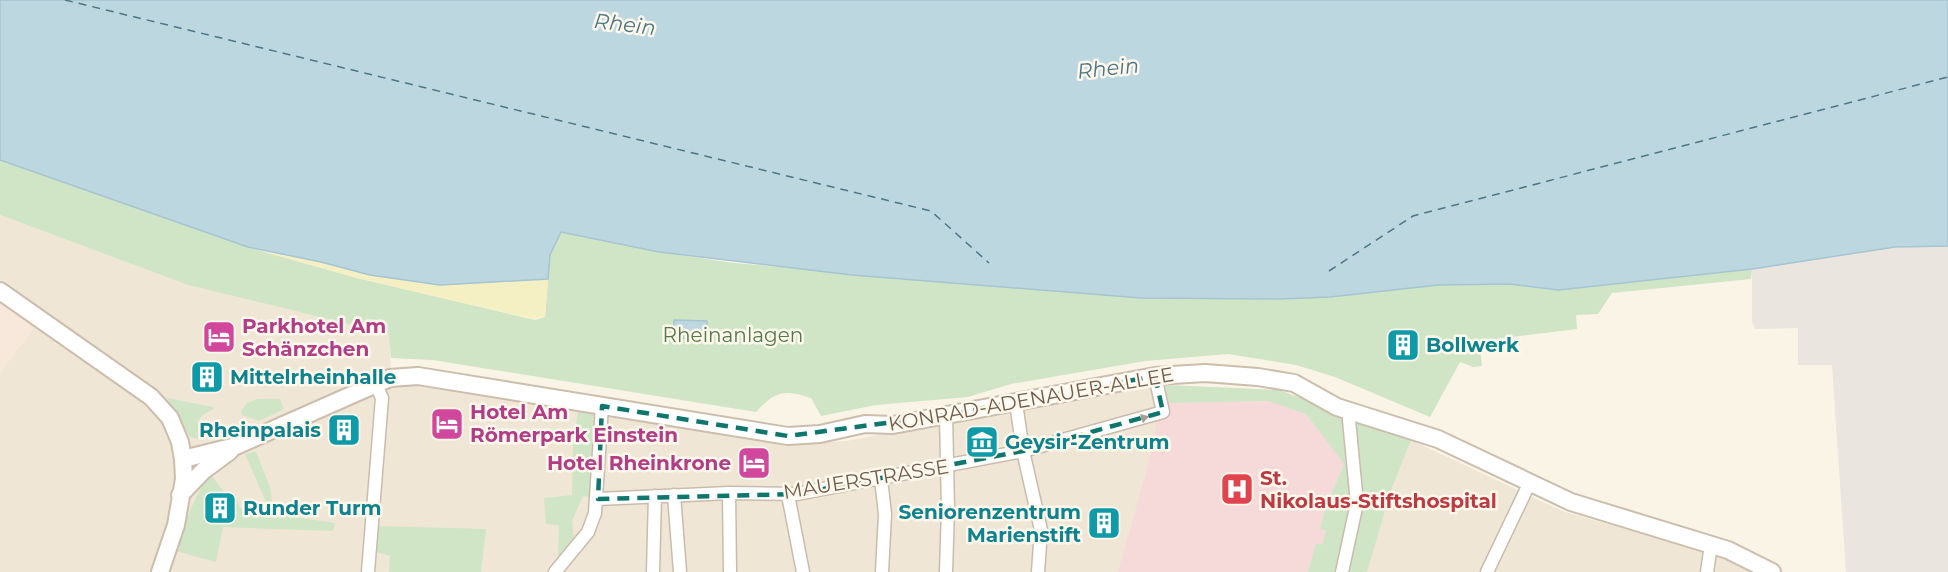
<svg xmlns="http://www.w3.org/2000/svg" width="1948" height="572" font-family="Montserrat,sans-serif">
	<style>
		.residential { fill: #f0e6d5 }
		.commercial { fill: #f8e7db }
		.industrial { fill: #eae5df }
		.medical { fill: #f6dada }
		.green { fill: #cfe5c6 }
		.sand { fill: #f5efc4 }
		.water { fill: #bdd7e0; stroke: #a4c5d1; stroke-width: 1.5 }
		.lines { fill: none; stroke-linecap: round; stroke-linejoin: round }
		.ferry { stroke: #4d7786; stroke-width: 1.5; stroke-dasharray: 8 6; stroke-linecap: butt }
		.street-casing { stroke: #c9bcad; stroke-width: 15 }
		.secondary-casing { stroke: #ccbdac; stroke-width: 20 }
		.street { stroke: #fff; stroke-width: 12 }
		.secondary { stroke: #fff; stroke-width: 16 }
		.oneway { fill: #a99e95 }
		.marked { fill: none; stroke: #0f766e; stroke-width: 4.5; stroke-dasharray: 12 8; stroke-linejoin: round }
		.labels { text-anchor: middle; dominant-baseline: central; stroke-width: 5; stroke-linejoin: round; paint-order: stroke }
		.hotel-label { font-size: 20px; font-weight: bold; fill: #b23c85; stroke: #fdf8eb; text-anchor: start }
		.park-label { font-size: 20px; fill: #537a4a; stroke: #fdf8eb }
		.culture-label { font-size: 20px; font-weight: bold; fill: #0d838f; stroke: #fdf8eb; text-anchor: start }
		.street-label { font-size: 20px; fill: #6f5d4e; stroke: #fdf8eb }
		.health-label { font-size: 20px; font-weight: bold; fill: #be3a42; stroke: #fdf8eb; text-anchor: start }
		.water-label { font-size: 21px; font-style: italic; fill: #4d7786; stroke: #fdf8eb }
	</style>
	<rect width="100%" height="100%" fill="#f9f4e6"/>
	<path class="residential" d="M0,215L188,285L390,334L391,383L429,384L542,402L783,445L846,441L1148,384L1279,390L1411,440L1562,511L1720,556L1761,572H0V373L42,316L0,285Z"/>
	<path class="commercial" d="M0,285L42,315L0,373Z"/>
	<path class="industrial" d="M1948,246V572H1846L1832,365H1798V328L1755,329L1752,321V269L1895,247Z"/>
	<path class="medical" d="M1268,401L1306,414L1344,464L1325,509L1320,529L1326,531L1322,545L1316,544L1308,572H1118L1147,469L1158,416L1167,412L1169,403Z"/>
	<path class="green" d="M0,160L248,247L357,278L535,320L545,317L550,255L561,232L659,252L734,263L1141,298L1279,299L1330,297L1438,285L1510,284L1558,290L1752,269L1751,279L1612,293L1598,314L1576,315L1577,329L1479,341L1482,366L1473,367L1460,362L1430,417L1335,377L1296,365L1228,354L1145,361L1011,384L968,397L876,405L821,416L811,398C784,389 775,391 756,412L433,360L391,358L389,334L188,285L0,215Z
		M1164,385L1279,390L1411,440L1391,490L1367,572H1308L1316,543L1322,545L1326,531L1320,529L1325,509L1344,464L1306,414L1268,401L1169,403Z
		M167,398L213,407L214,409C190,420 204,419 199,439L190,437Z
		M258,399H280L284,409L259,421L242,415L241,411L247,403Z
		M579,408L594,411L589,497L583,496L572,521L575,548L558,559L559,525L546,524L544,498L572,495L573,440Z
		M256,452L270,487L274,514L335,523L333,531L223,527L216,562L172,550C187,525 192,496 211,475L228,497H236L240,508L263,510V513H267V504L245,454Z
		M377,526L486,529L481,572H389L390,556L376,552Z"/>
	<path class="sand" d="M260,251L321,262L370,275L440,285L548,279L545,317L533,319L357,278Z"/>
	<path class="water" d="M0,0H1948V246L1895,247L1752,269L1558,290L1510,284L1438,285L1330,297L1279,299L1141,298L852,275L659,252L561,232L550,255L548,279L440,285L370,275L321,262L248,247L0,160Z
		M674,320L707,321V339L673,338Z"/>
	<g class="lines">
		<path class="ferry" d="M65,0L931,211L989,263
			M1329,271L1413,216L1948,77"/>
		<defs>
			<path id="street" d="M1016,403L1023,451L1041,530L1038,572
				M946,415L948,509L946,572
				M881,479L885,514L882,572
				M729,493L730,572
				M674,495L680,572
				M788,495L803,572
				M598,499L729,493L797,494L1023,451L1163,412L1155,376
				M368,572L382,398L376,385
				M555,572L588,532L595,513L602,406
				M653,572L655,496
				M1342,572L1357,503L1349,420L1350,412
				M1487,572L1530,482
				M1707,572L1711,545"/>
			<path id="secondary" d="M0,291L151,397L170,418L180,442L183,459L184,479L176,525L160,572
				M183,459L236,446L390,378L418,376L788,436L820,434L865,424L893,425L1155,376L1205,373L1258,377L1294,383L1337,407L1438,439L1571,502L1728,550L1772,572
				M180,495L203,471L230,451"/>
		</defs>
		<use href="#street" class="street-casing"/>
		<use href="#secondary" class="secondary-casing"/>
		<use href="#street" class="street"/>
		<use href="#secondary" class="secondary"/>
	</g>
	<defs><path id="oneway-solid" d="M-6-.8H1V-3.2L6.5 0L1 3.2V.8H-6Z" transform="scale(1.5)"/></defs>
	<use class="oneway" href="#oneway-solid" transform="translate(1140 419) rotate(-16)"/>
	<path class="marked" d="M1155,376L1163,412L1023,451L797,494L598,499L602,406L788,436L946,415Z"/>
	<defs>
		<symbol id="hotel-square" viewBox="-11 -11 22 22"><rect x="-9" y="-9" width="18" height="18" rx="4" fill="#d1479c" stroke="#fdf8eb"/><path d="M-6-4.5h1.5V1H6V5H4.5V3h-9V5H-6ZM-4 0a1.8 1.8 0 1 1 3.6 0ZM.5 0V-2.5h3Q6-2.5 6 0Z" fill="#fff"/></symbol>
		<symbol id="building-square" viewBox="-11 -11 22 22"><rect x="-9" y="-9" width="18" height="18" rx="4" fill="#0f9aa8" stroke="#fdf8eb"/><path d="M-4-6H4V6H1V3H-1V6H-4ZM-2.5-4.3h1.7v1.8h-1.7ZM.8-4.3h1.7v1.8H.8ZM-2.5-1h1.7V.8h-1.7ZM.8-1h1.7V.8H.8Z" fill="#fff"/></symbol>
		<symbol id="museum-square" viewBox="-11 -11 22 22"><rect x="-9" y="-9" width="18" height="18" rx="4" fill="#0f9aa8" stroke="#fdf8eb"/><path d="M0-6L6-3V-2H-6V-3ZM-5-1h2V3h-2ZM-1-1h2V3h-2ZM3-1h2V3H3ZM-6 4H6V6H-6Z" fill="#fff"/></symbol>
		<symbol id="hospital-square" viewBox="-11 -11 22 22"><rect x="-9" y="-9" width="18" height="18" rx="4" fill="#e0444e" stroke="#fdf8eb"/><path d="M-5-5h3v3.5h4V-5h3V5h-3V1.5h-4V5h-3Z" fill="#fff"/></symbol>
	</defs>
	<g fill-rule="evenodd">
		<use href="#hotel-square" x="200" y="318" width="38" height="38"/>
		<use href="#building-square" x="1384" y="326" width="38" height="38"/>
		<use href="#building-square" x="188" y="358" width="38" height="38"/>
		<use href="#hotel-square" x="428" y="405" width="38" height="38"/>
		<use href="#building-square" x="325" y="411" width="38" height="38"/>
		<use href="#museum-square" x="963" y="423" width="38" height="38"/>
		<use href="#hotel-square" x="735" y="444" width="38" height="38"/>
		<use href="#hospital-square" x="1218" y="470" width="38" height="38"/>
		<use href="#building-square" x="201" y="489" width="38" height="38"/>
		<use href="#building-square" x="1085" y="504" width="38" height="38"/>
	</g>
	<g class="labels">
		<g class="hotel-label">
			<text x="242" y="326">Parkhotel Am<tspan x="242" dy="23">Schänzchen</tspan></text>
			<text x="470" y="412">Hotel Am<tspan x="470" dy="23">Römerpark Einstein</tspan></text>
			<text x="731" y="463" text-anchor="end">Hotel Rheinkrone</text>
		</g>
		<g class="park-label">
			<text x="733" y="335">Rheinanlagen</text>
		</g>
		<g class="culture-label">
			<text x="1426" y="345">Bollwerk</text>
			<text x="230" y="377">Mittelrheinhalle</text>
			<text x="321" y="430" text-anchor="end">Rheinpalais</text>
			<text x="1005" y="442">Geysir-Zentrum</text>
			<text x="243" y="508">Runder Turm</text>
			<text x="1081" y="512" text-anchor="end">Seniorenzentrum<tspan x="1081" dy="23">Marienstift</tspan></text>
		</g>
		<g class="street-label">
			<text transform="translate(1031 399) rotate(-10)">KONRAD-ADENAUER-ALLEE</text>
			<text transform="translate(866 479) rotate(-9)">MAUERSTRASSE</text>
		</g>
		<g class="health-label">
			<text x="1260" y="478">St.<tspan x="1260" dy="23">Nikolaus-Stiftshospital</tspan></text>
		</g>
		<g class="water-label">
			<text transform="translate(625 24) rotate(7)">Rhein</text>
			<text transform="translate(1108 68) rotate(-6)">Rhein</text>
		</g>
	</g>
</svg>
